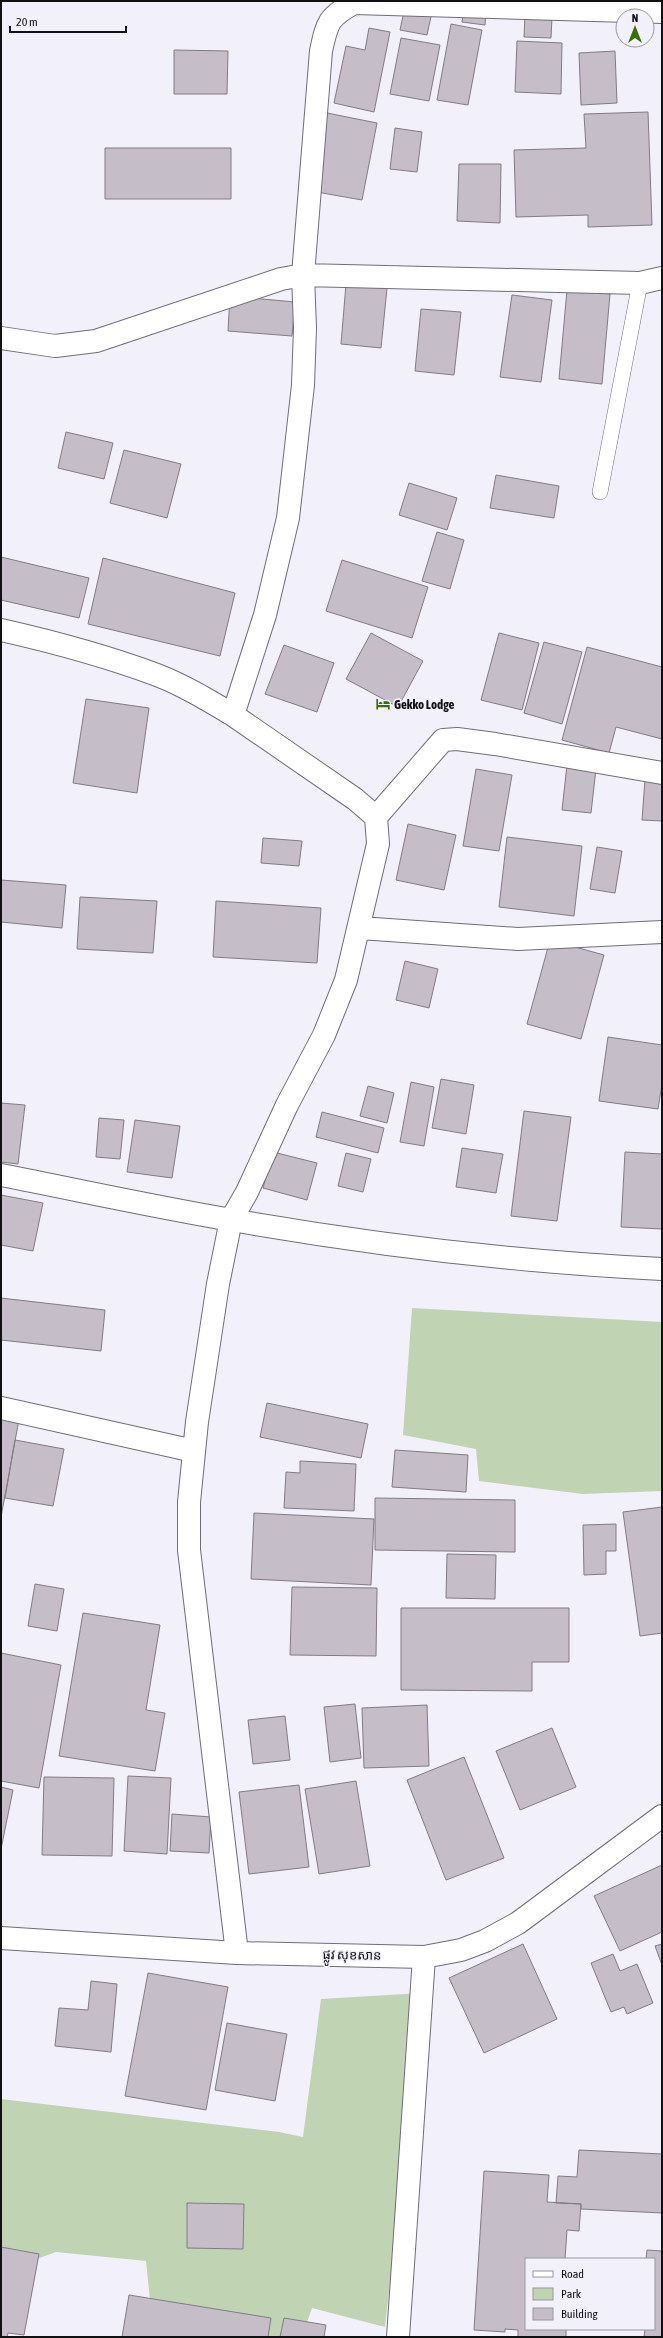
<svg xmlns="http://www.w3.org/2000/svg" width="663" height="2338" font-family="'Asap Condensed','Noto Sans Khmer',sans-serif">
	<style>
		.green { fill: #c0d4b3 }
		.building { fill: #c5bec8; stroke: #827b84 }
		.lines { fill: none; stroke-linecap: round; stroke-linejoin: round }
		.service-casing { stroke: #6f6d77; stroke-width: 16 }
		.minor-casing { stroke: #6f6d77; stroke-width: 24 }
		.tertiary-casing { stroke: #6f6d77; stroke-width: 24 }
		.service { stroke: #fff; stroke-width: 15 }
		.minor { stroke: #fff; stroke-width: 22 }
		.tertiary { stroke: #fff; stroke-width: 22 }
		.labels { text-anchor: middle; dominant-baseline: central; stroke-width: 3.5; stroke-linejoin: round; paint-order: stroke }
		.poi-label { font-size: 13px; font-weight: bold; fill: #111114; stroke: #f2f0fb; text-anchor: start }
		.street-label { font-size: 13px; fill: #111114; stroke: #f2f0fb }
	</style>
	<rect width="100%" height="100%" fill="#f2f0fb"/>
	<path class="green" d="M412,1308L662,1322V1491L583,1494L479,1481L476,1449L403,1435Z
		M422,1993L385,2327L312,2308L302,2337H226L153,2329L146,2261L56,2252L1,2272V2099L279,2132L303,2137L321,1999Z"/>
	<path class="building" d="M405,6L432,12L427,35L400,30Z
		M464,8L486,11L485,25L462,22Z
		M525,15L552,17L551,38L524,37Z
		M451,24L482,30L468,105L437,100Z
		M369,28L390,32L374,112L334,103L346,46L365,50Z
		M401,38L440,45L429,101L390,94Z
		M517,41L562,43L561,94L515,92Z
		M174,50L228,51L227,94H174Z
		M615,51L617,103L581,105L579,53Z
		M648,112L652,225L588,227V215L516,217L514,150L586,148L584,114Z
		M327,113L377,123L362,200L311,191Z
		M395,128L422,132L417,172L390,169Z
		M105,148H231V199H105Z
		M459,164H501L500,223L457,221Z
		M346,284L387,288L381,348L341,344Z
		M567,290L610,294L602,384L559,379Z
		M512,295L552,300L541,382L500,377Z
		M230,296L295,302L292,336L228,331Z
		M421,309L461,312L454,375L415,371Z
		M66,432L113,443L104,479L58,468Z
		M124,450L181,464L167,518L110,503Z
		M496,475L559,486L554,518L490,508Z
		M409,483L457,498L447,530L399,515Z
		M437,532L464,540L450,589L422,581Z
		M1,557L89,578L79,618L1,600Z
		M103,558L235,593L220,656L88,624Z
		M342,560L428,587L412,638L326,611Z
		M371,633L423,661L398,707L346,679Z
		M499,633L539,643L522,710L481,700Z
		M544,642L582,652L562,724L524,713Z
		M284,645L334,663L317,712L265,694Z
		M587,647L662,667V739L616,727L609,753L562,740Z
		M86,699L149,708L137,793L73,783Z
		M567,765L596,769L591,813L562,810Z
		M476,769L512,775L499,851L463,846Z
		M645,779L662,780V821L642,820Z
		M408,824L456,835L444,890L396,880Z
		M507,837L582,846L574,916L499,907Z
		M263,838L302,841L299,866L261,863Z
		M597,847L622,851L615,893L590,889Z
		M1,880L66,885L62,928L1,922Z
		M80,897L157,901L153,953L77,949Z
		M216,901L321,908L317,963L213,957Z
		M550,940L604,955L581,1039L527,1024Z
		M405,961L438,969L429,1008L396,1000Z
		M608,1037L662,1045V1084L658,1109L599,1101Z
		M441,1079L474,1085L466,1134L432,1128Z
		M411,1082L434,1087L424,1146L400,1142Z
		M368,1086L394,1093L387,1123L360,1116Z
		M1,1103L25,1105L18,1164L1,1162Z
		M524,1111L571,1117L557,1221L511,1216Z
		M322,1112L384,1128L378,1153L316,1137Z
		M99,1118L124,1120L120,1159L96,1157Z
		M135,1120L180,1126L172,1178L127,1172Z
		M462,1148L503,1154L496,1193L456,1187Z
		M273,1152L317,1163L307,1200L263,1188Z
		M625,1152L662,1154V1229L621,1227Z
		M346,1153L371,1159L363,1192L338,1186Z
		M1,1195L43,1203L33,1251L1,1245Z
		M1,1298L105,1310L101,1351L1,1340Z
		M267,1403L368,1424L361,1458L260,1437Z
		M1,1411L20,1414L1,1517Z
		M15,1440L64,1449L53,1506L5,1498Z
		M395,1450L468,1455L466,1492L392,1487Z
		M300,1461L356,1464L354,1511L284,1508L286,1472L300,1473Z
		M375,1498L515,1500V1552L375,1550Z
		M662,1507V1633L640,1636L623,1512Z
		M254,1513L374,1519L371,1585L251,1579Z
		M616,1524V1551H606V1574L584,1575L583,1525Z
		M447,1554L496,1555L495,1599L446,1598Z
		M35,1584L64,1589L57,1631L28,1626Z
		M292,1587L377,1588L376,1656L290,1655Z
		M401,1608H569V1662H532V1691L401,1690Z
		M83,1613L160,1625L146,1710L165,1713L155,1771L59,1756Z
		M1,1653L61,1665L39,1788L1,1781Z
		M355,1704L361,1758L330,1762L324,1707Z
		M427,1705L429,1766L364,1768L362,1708Z
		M285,1716L290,1760L253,1764L248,1720Z
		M552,1728L576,1787L520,1810L496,1751Z
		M464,1757L504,1858L446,1880L407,1780Z
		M128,1776L171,1778L167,1854L124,1851Z
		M44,1777L114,1778L112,1856L42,1855Z
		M356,1781L370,1866L319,1874L305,1789Z
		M299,1785L309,1867L249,1874L239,1792Z
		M1,1787L13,1790L1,1849Z
		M172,1814L211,1817L209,1853L170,1851Z
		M662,1865V1932L620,1951L594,1896Z
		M523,1944L557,2019L484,2053L449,1978Z
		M662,1944V1965L655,1946Z
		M613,1954L620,1971L637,1964L653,2003L627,2014L624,2007L611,2012L591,1963Z
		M148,1973L228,1987L206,2110L125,2096Z
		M91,1981L117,1984L111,2052L55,2046L59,2008L88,2010Z
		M227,2023L287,2034L275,2101L215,2090Z
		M579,2150L662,2154V2213L581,2209V2204L556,2203L558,2176L577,2177Z
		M484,2171L549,2175L547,2202L581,2204L579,2231L567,2230L565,2259H526V2329H566V2337H518V2330L505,2329V2332L474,2330Z
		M187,2203L244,2204L243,2249L187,2248Z
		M1,2247L39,2254L24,2335L8,2333L7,2337H1Z
		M647,2250L662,2251V2337H644L645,2329H654V2259H646Z
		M129,2295L271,2318L268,2337H122Z
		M284,2318L326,2325L324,2337H280Z"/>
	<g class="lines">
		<defs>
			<path id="service" d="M600,492L640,283"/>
			<path id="minor" d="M1,338L55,346L96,341L281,279L303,275L640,283L662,278
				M1,630C54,642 106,656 157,675C183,685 208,700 233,715
				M376,817L443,740L457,739L495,744L662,773
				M360,928L518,939L662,932
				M1,1175C78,1190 155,1207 232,1220C374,1245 518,1262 662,1269
				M1,1408L194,1451
				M237,1953L189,1550V1502L197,1422L218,1284L231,1220L247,1192L287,1105L324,1035L346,980L378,844L376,817L355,799L233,715L265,615L288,518L303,385L305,328L303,275L321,51C327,23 328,17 354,3L662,12
				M398,2337L424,1957"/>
			<path id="tertiary" d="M1,1938L237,1953L424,1957L461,1950L485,1941L518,1923L662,1816"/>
		</defs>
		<use href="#service" class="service-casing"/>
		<use href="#minor" class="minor-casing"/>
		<use href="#tertiary" class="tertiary-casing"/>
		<use href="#service" class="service"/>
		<use href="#minor" class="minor"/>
		<use href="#tertiary" class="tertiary"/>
	</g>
	<defs>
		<symbol id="hotel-bare" viewBox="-9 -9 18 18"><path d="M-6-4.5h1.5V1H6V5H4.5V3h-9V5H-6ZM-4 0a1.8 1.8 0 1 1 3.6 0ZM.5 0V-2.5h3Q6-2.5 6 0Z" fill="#397100" stroke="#f2f0fb" stroke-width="2.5" paint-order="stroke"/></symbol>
	</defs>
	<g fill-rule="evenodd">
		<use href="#hotel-bare" x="373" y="694" width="20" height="20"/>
	</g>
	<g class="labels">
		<g class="poi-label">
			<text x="394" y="704">Gekko Lodge</text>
		</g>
		<g class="street-label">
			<text transform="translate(352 1955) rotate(1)">ផ្លូវ សុខសាន</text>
		</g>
	</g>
	<rect width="663" height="2338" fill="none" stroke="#111114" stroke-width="4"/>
	<rect x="525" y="2258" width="130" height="72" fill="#f2f0fb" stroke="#98979f"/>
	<rect x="533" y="2271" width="20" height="6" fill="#ffffff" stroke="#98979f"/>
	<text x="561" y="2278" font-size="12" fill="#111114">Road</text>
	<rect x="533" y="2288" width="20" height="12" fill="#c0d4b3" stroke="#98979f"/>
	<text x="561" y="2298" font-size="12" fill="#111114">Park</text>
	<rect x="533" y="2308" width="20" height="12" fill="#c5bec8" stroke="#98979f"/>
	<text x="561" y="2318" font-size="12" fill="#111114">Building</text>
	<g transform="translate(635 28)"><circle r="19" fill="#f2f0fb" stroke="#98979f"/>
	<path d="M0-3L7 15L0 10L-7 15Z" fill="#397100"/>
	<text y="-6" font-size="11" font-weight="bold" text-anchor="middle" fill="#111114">N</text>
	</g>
	<path d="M10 26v6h116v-6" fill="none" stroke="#111114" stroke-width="2"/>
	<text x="16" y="26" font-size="12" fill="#111114" stroke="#f2f0fb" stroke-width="3" paint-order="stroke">20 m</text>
</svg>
